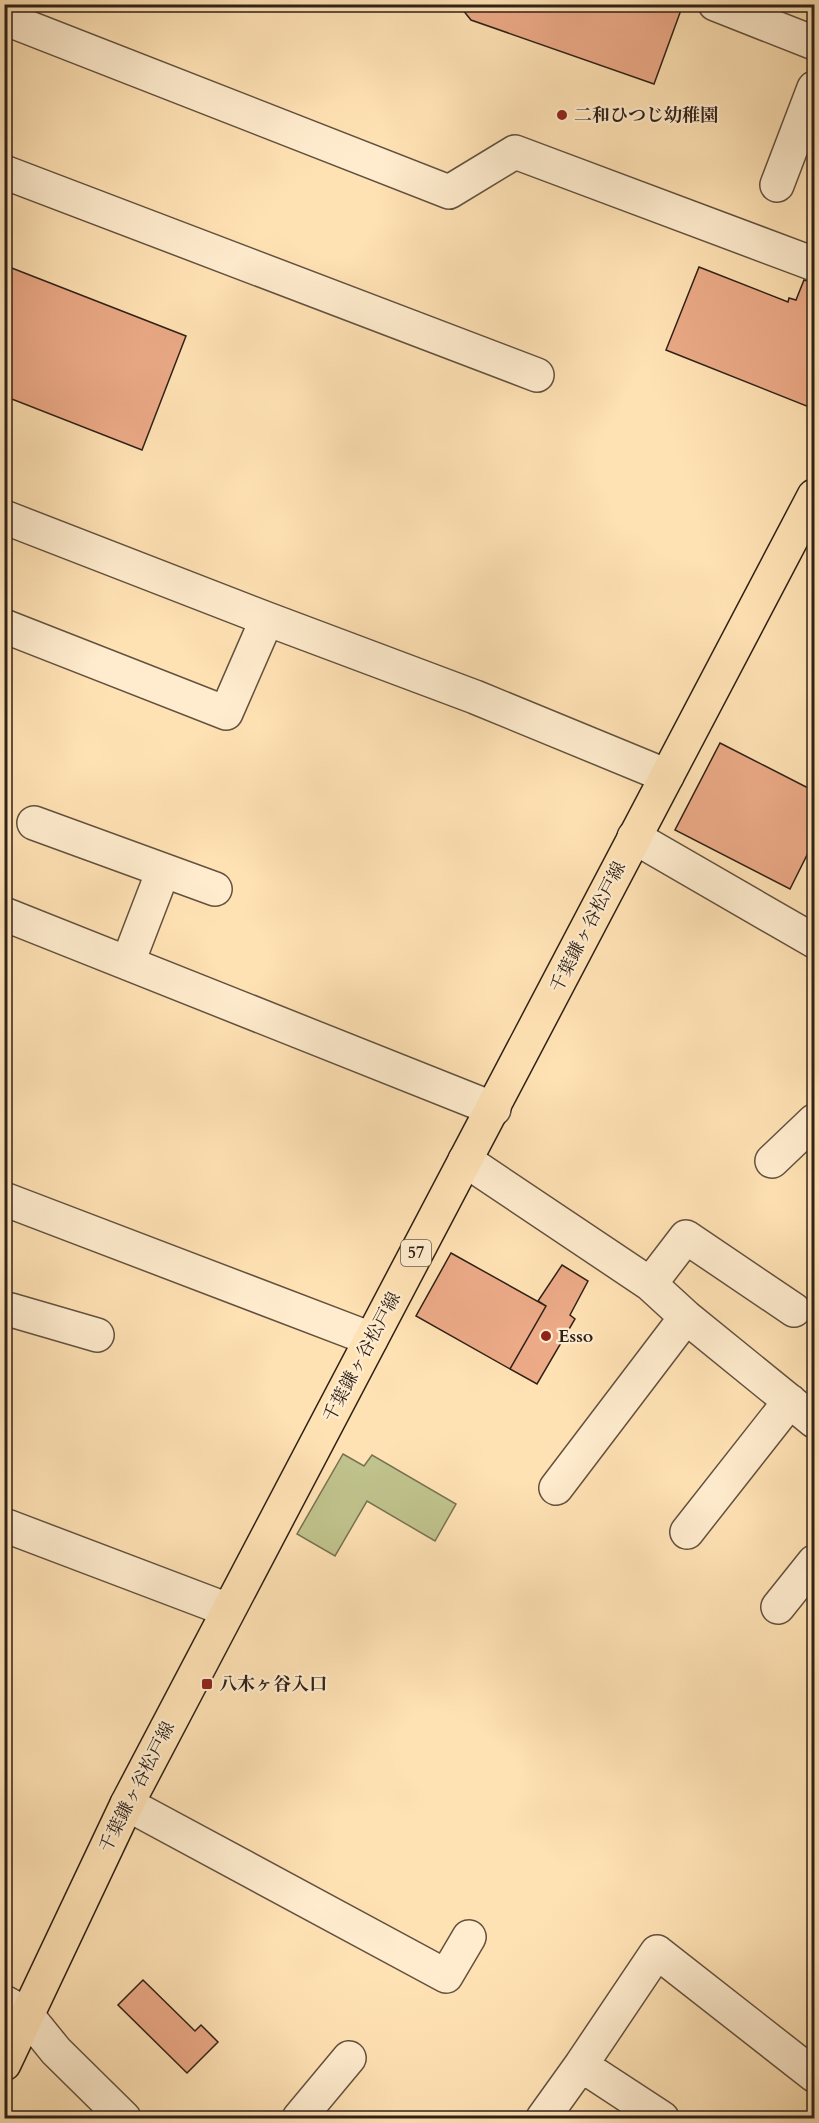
<svg xmlns="http://www.w3.org/2000/svg" width="819" height="2123" font-family="Cardo,'Noto Serif JP',serif">
	<style>
		.green { fill: #c0c38d; stroke: #787252; stroke-width: 1.5 }
		.building { fill: #ecaa87; stroke: #2f2118; stroke-width: 1.5 }
		.lines { fill: none; stroke-linecap: round; stroke-linejoin: round }
		.minor-casing { stroke: #63513f; stroke-width: 36 }
		.major-casing { stroke: #2f2118; stroke-width: 36 }
		.minor { stroke: #ffecce; stroke-width: 33 }
		.major { stroke: #ffe2b4; stroke-width: 33 }
		.poi-dot { fill: #8f2418; stroke: #ffecce; stroke-width: 2 }
		.labels { text-anchor: middle; dominant-baseline: central; stroke-width: 4.5; stroke-linejoin: round; paint-order: stroke }
		.shield { fill: #ffecce; stroke: #6d5e4f; stroke-width: 1.5 }
		.shield-label { font-size: 16px; font-weight: bold; fill: #2f2118 }
		.poi-label { font-size: 18px; font-weight: bold; fill: #2f2118; stroke: #ffecce; text-anchor: start }
		.street-label { font-size: 18px; fill: #2f2118; stroke: #ffecce }
	</style>
	<rect width="100%" height="100%" fill="#ffe2b4"/>
	<filter id="stains"><feTurbulence type="fractalNoise" baseFrequency=".00333" numOctaves="4"/><feColorMatrix values="0 0 0 0 .2 0 0 0 0 .09 0 0 0 0 .02 0 0 0 .5 -.17"/></filter>
	<radialGradient id="worn" r=".72"><stop offset=".6" stop-color="#630" stop-opacity="0"/><stop offset="1" stop-color="#630" stop-opacity=".3"/></radialGradient>
	<path class="green" d="M343,1454L364,1466L372,1455L456,1504L435,1541L367,1501L335,1556L297,1534Z"/>
	<path class="building" d="M458,4H666L681,10L654,84L471,20Z
		M4,265L186,336L142,450L4,396Z
		M699,267L788,302L789,298L796,300L804,280L814,283V409L666,350Z
		M720,743L814,791V841L790,889L675,830Z
		M451,1253L546,1306L510,1369L416,1316Z
		M562,1265L588,1281L570,1315L575,1319L537,1384L510,1369L546,1306L538,1301Z
		M143,1980L195,2031L201,2025L218,2042L187,2073L118,2005Z"/>
	<g class="lines">
		<defs>
			<path id="minor" d="M715,4L814,43
				M4,18L449,192L515,152L814,264
				M4,172L537,375
				M777,185L814,88
				M4,517L267,619L475,697L667,776
				M4,626L226,713L267,619
				M34,823L215,889
				M634,837L814,941
				M4,914L494,1109
				M128,962L163,871
				M465,1160L650,1284L686,1317L814,1421
				M772,1161L814,1121
				M4,1199L371,1339
				M650,1284L686,1237L794,1310
				M4,1313L11,1310L97,1335
				M556,1488L686,1317
				M4,1525L228,1610
				M687,1532L790,1401
				M778,1607L814,1562
				M127,1804L446,1976L469,1937
				M4,2002L26,2014L56,2051L124,2118
				M581,2065L662,2118
				M299,2118L349,2058
				M543,2118L581,2065L657,1952L814,2075"/>
			<path id="major" d="M4,2064L127,1804L814,496"/>
		</defs>
		<use href="#minor" class="minor-casing"/>
		<use href="#major" class="major-casing"/>
		<use href="#minor" class="minor"/>
		<use href="#major" class="major"/>
	</g>
	<g class="poi-dot">
		<circle cx="562" cy="115" r="6"/>
		<circle cx="546" cy="1336" r="6"/>
		<rect x="201" y="1678" width="12" height="12" rx="3"/>
	</g>
	<g class="labels">
		<rect class="shield" x="401" y="1240" width="30" height="26" rx="4.5"/>
		<g class="shield-label">
			<text x="416" y="1253">57</text>
		</g>
		<g class="poi-label">
			<text x="574" y="115">二和ひつじ幼稚園</text>
			<text x="558" y="1336">Esso</text>
			<text x="219" y="1684">八木ヶ谷入口</text>
		</g>
		<g class="street-label">
			<text transform="translate(588 927) rotate(-63)">千葉鎌ヶ谷松戸線</text>
			<text transform="translate(362 1357) rotate(-62)">千葉鎌ヶ谷松戸線</text>
			<text transform="translate(137 1787) rotate(-63)">千葉鎌ヶ谷松戸線</text>
		</g>
	</g>
	<rect width="819" height="2123" fill="none" stroke="#ffe2b4" stroke-width="24"/>
	<rect x="6" y="6" width="807" height="2111" fill="none" stroke="#2f2118" stroke-width="3"/>
	<rect x="12" y="12" width="795" height="2099" fill="none" stroke="#2f2118" stroke-width="1.5"/>
	<rect width="100%" height="100%" filter="url(#stains)"/>
	<rect width="100%" height="100%" fill="url(#worn)"/>
</svg>
